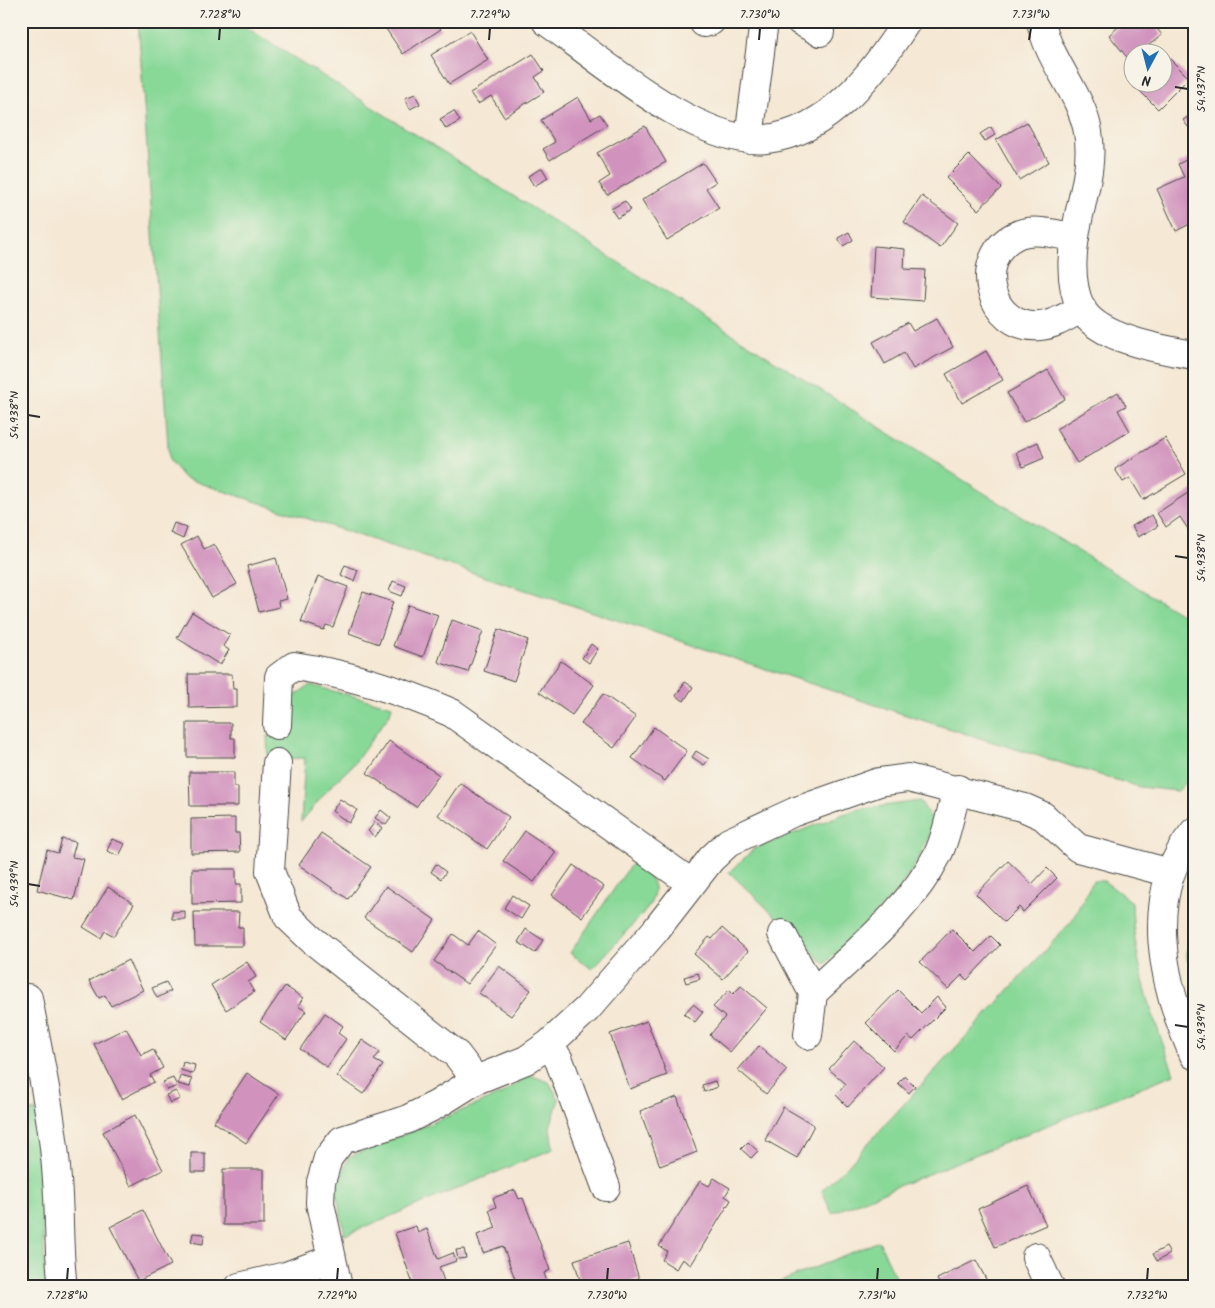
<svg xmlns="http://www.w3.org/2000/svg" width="1215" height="1308" font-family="Kalam,sans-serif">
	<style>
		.green { fill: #88d898; stroke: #5a8262 }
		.building { fill: #d193be }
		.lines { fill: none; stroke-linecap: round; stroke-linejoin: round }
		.minor-casing { stroke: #494744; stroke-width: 30 }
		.minor { stroke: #fff; stroke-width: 28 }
		.ticks { fill: none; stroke: #2b2b2b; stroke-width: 2 }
		.neatline { fill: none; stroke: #2b2b2b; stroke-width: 2 }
		.ticks-label { font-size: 12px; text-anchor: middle; fill: #2b2b2b }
	</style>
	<rect width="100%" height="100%" fill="#f7f3e8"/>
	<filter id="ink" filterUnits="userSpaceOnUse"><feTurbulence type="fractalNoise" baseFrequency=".02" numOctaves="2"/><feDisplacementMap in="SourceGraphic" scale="10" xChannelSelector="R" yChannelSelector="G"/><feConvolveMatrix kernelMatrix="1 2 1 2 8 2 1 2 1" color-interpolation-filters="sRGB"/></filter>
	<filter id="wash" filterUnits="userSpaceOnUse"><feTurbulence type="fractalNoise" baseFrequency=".0096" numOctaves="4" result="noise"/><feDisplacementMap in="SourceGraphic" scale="20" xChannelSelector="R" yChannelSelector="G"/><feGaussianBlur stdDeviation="1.12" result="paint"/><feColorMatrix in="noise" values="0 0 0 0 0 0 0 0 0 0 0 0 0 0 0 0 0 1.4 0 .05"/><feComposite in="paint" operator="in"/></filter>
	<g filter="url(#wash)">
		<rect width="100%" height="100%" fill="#f5e8d4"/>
		<path class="green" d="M138,21H236L979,490L1194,622V774L1178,791L1139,787L915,718L184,478L169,460Z
			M310,685L392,706L390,714L353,765L332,785L301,822L305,758L268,759L267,736H292V700L294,696Z
			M920,801L935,823L918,860L896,893L825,964L729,872L754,849L854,810Z
			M632,863C652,876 661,885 648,908L592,969L570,953Z
			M1093,881H1104L1132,902C1133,962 1153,1018 1174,1074L832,1213L822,1190L849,1164L1071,922Z
			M1194,887V978L1187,958L1190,892Z
			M530,1075L549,1082L559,1099L550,1127L553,1149L345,1235L336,1190L349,1157L502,1094Z
			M36,1110L46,1287H21V1113Z
			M879,1241L900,1287H768Z"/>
		<g id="blocks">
			<path class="building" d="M391,21H435L441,29L403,54L384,26Z
				M1121,21H1151L1162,35L1140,52H1132V58L1130,61L1109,35L1123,23Z
				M470,31L488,60L449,84L431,55Z
				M533,54L544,71L535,77L544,92L504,117L491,96L478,104L470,93Z
				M1166,55L1189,78L1158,109L1135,86L1139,82H1162V58Z
				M415,94L420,104L410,109L405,98Z
				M578,97L591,119L600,114L607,125L550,160L543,149L555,142L541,120Z
				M454,111L460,121L446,129L440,119Z
				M1194,113V124L1188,127L1183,120Z
				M1027,122L1049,162L1019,180L996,140Z
				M645,126L666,162L607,195L599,183L610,176L597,153Z
				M991,127L995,135L985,141L980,134Z
				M969,155L1001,188L978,210L946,178Z
				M1190,158L1194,167V222L1176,231L1157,189L1184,177L1178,164Z
				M703,163L716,182L706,188L719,208L667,240L642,200Z
				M542,168L548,178L534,186L528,176Z
				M922,196L958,223L940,248L904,222Z
				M625,201L631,210L617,218L611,209Z
				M849,232L853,240L843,246L838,238Z
				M874,246L905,249L904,269L925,270L923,301L871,297Z
				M937,318L953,347L913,369L904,353L885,364L873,342L908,323L913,331Z
				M986,351L1003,380L962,403L946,374Z
				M1048,370L1065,399L1024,422L1007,393Z
				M1118,392L1126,406L1118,410L1130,431L1077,463L1056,429Z
				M1165,438L1186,474L1143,500L1130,478L1123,482L1115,469Z
				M1038,442L1044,458L1023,467L1016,452Z
				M1194,489V538L1180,517L1166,527L1157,513Z
				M1152,515L1158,526L1138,537L1132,526Z
				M174,523L187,528L183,539L170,533Z
				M197,536L204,549L214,544L237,584L212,598L181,545Z
				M276,558L287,599L278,601L279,607L259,612L247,566Z
				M345,565L358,570L354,581L341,575Z
				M318,576L348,587L333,627L326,625L324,630L301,622Z
				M393,581L406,586L402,596L389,591Z
				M363,592L393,602L379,644L349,633Z
				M408,605L438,615L423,657L393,646Z
				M192,612L230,635L223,646L229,650L220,665L177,638Z
				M452,620L483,631L468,672L438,662Z
				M498,629L528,640L514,681L484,671Z
				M591,644L598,649L589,663L582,658Z
				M561,661L594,685L572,715L539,692Z
				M188,674H232L233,689H237V707L189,708Z
				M685,682L693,687L684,701L676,696Z
				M603,694L636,717L614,748L581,724Z
				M187,723H231V738H235V757H187Z
				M654,727L687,751L665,781L632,758Z
				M389,741L439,775L416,807L367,773Z
				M696,751L709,759L704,765L692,757Z
				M189,772H234V787H238V806H190Z
				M460,783L509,817L487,849L438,815Z
				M340,799L357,810L349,823L332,811Z
				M381,810L391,818L386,825L375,818Z
				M235,818V833H239L240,852L191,853V819Z
				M375,822L382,828L375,837L368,831Z
				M525,831L556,852L534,882L503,861Z
				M321,833L371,867L348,899L299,865Z
				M62,839L76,842L72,857L84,859L74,900L37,890L47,850L58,853Z
				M112,839L125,844L119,856L107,851Z
				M1008,861L1032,884L1047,868L1057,878L1023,912L1019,907L1004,922L976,894Z
				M436,864L446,872L441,879L431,872Z
				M573,865L604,887L582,917L552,895Z
				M192,869H236V884H241V903L192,904Z
				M386,886L435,920L413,952L364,918Z
				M108,887L134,904L114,936L105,931L101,938L83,927Z
				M512,895L529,906L521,919L504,908Z
				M185,911V919H172V912Z
				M194,912H239L238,927H243V946H195Z
				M722,928L748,951L723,979L694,954L709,937L712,939Z
				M526,929L543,940L535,953L518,942Z
				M952,929L975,952L991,936L1000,945L967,980L962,975L948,989L920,962Z
				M478,931L496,945L467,984L434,961L453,934L468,945Z
				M128,960L143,990L111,1006L105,995L99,998L89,981Z
				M247,962L256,977L248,982L254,992L226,1010L211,985Z
				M499,966L531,990L511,1016L479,993Z
				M698,973L700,979L686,983L684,977Z
				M166,982L171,991L157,998L152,988Z
				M285,986L303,998L298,1006L306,1011L286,1040L260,1022Z
				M741,986L767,1008L730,1052L710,1035L725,1017L713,1007L729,990L733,994Z
				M898,990L921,1013L937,997L946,1007L913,1040L908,1036L894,1051L866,1023Z
				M693,1004L703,1012L695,1022L684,1014Z
				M325,1013L343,1026L338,1033L346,1039L327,1067L300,1049Z
				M647,1021L667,1075L630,1089L610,1034Z
				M126,1028L141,1055L153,1049L163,1068L150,1075L154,1082L122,1099L94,1044Z
				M362,1040L380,1052L374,1060L383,1065L363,1094L337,1076Z
				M854,1041L884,1067L848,1107L836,1095L846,1084L829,1069Z
				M759,1046L787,1070L766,1094L738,1070Z
				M183,1062L195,1065L193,1074L181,1070Z
				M247,1073L279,1094L246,1143L214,1122Z
				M180,1076L192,1079L190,1087L178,1084Z
				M905,1076L915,1086L909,1093L898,1083Z
				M173,1078L177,1086L167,1090L163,1082Z
				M715,1081L717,1087L704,1092L702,1085Z
				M176,1091L180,1099L170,1103L166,1095Z
				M677,1097L697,1152L660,1166L640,1111Z
				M783,1107L814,1125L797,1158L765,1140Z
				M135,1115L163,1170L131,1186L103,1132Z
				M748,1142L758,1151L751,1158L741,1149Z
				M191,1153H205V1172H191Z
				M223,1169H264V1225H223Z
				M714,1178L730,1188L725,1196L731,1200L691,1265L682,1259L676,1269L662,1260L667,1251L659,1246L700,1181L709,1186Z
				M1028,1186L1046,1225L995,1247L978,1209Z
				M515,1190L519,1199L523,1198L550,1270L544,1273L547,1282L533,1287H526L523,1280L516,1282L503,1246L483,1253L477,1235L496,1228L489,1210L496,1207L493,1198Z
				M143,1210L171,1265L138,1281L110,1227Z
				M416,1226L418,1233L427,1229L438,1259L453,1253L456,1261L439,1267L446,1287H414L395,1233Z
				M193,1233L204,1234L203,1244L191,1242Z
				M628,1243L639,1279L613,1287H582L574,1260Z
				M1166,1247L1170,1254L1157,1261L1153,1254Z
				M464,1249L466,1258L458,1259L456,1250Z
				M976,1260L990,1287H941L937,1279Z"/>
		</g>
	</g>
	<g filter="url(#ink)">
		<use href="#blocks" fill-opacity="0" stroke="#494744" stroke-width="1"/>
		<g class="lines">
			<defs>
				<path id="minor" d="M546,21C598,58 700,147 766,139C830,132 875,71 907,21
					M800,21L820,32
					M1041,21C1048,61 1081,92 1088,132C1093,159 1085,189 1079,215C1073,244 1067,279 1081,308C1097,339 1163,350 1194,355
					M704,23L711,21
					M749,138L764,21
					M1075,238C1057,234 1032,227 1015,236C971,258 989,330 1040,326C1055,325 1069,315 1082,308
					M277,725L279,677L294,666C348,674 402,691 452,713L691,883
					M277,763L270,871L288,917L311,939L457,1055L476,1080
					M1194,832C1141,896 1163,987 1194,1055
					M782,934L813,993L808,1035
					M813,993C857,951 910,909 938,854C948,834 950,810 958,789
					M28,998C39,1058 53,1118 57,1180C60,1215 58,1251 63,1287
					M549,1044L559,1060L606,1187
					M1036,1257L1050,1287
					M239,1287L286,1276L331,1259
					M338,1287L320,1203L321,1182L328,1158L342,1140L406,1120L436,1105L476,1080L526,1060L549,1044L587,1009L655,931L711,859L729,842L794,812L879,782L908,778L1025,808L1043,816L1078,848L1170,873"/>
			</defs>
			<use href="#minor" class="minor-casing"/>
			<use href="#minor" class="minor"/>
		</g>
	</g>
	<path class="ticks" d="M219,40L220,28M489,40L490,28M759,40L760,28M1029,40L1031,28M1175,87L1188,89M28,415L40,417M1175,556L1188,558M28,884L40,886M1175,1025L1188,1027M67,1280L68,1268M337,1280L338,1268M607,1280L608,1268M877,1280L878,1268M1147,1280L1148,1268"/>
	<rect width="1215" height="1308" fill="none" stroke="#f7f3e8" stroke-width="55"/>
	<g transform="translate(1148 68) rotate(187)"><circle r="24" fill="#f7f3e8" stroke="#a5a39c"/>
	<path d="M0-4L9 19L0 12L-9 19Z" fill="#1f6fb2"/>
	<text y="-8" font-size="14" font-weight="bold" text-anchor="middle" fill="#2b2b2b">N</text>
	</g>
	<rect x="28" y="28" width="1160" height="1252" class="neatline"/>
	<g class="ticks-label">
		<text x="220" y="18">7.728°W</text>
		<text x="490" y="18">7.729°W</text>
		<text x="760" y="18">7.730°W</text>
		<text x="1031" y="18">7.731°W</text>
		<text transform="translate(1201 89) rotate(-90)" y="4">54.937°N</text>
		<text transform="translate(14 415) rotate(-90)" y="4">54.938°N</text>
		<text transform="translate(1201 558) rotate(-90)" y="4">54.938°N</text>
		<text transform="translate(14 884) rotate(-90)" y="4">54.939°N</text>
		<text transform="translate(1201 1027) rotate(-90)" y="4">54.939°N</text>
		<text x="67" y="1299">7.728°W</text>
		<text x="337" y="1299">7.729°W</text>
		<text x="607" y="1299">7.730°W</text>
		<text x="877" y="1299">7.731°W</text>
		<text x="1147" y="1299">7.732°W</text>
	</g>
</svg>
